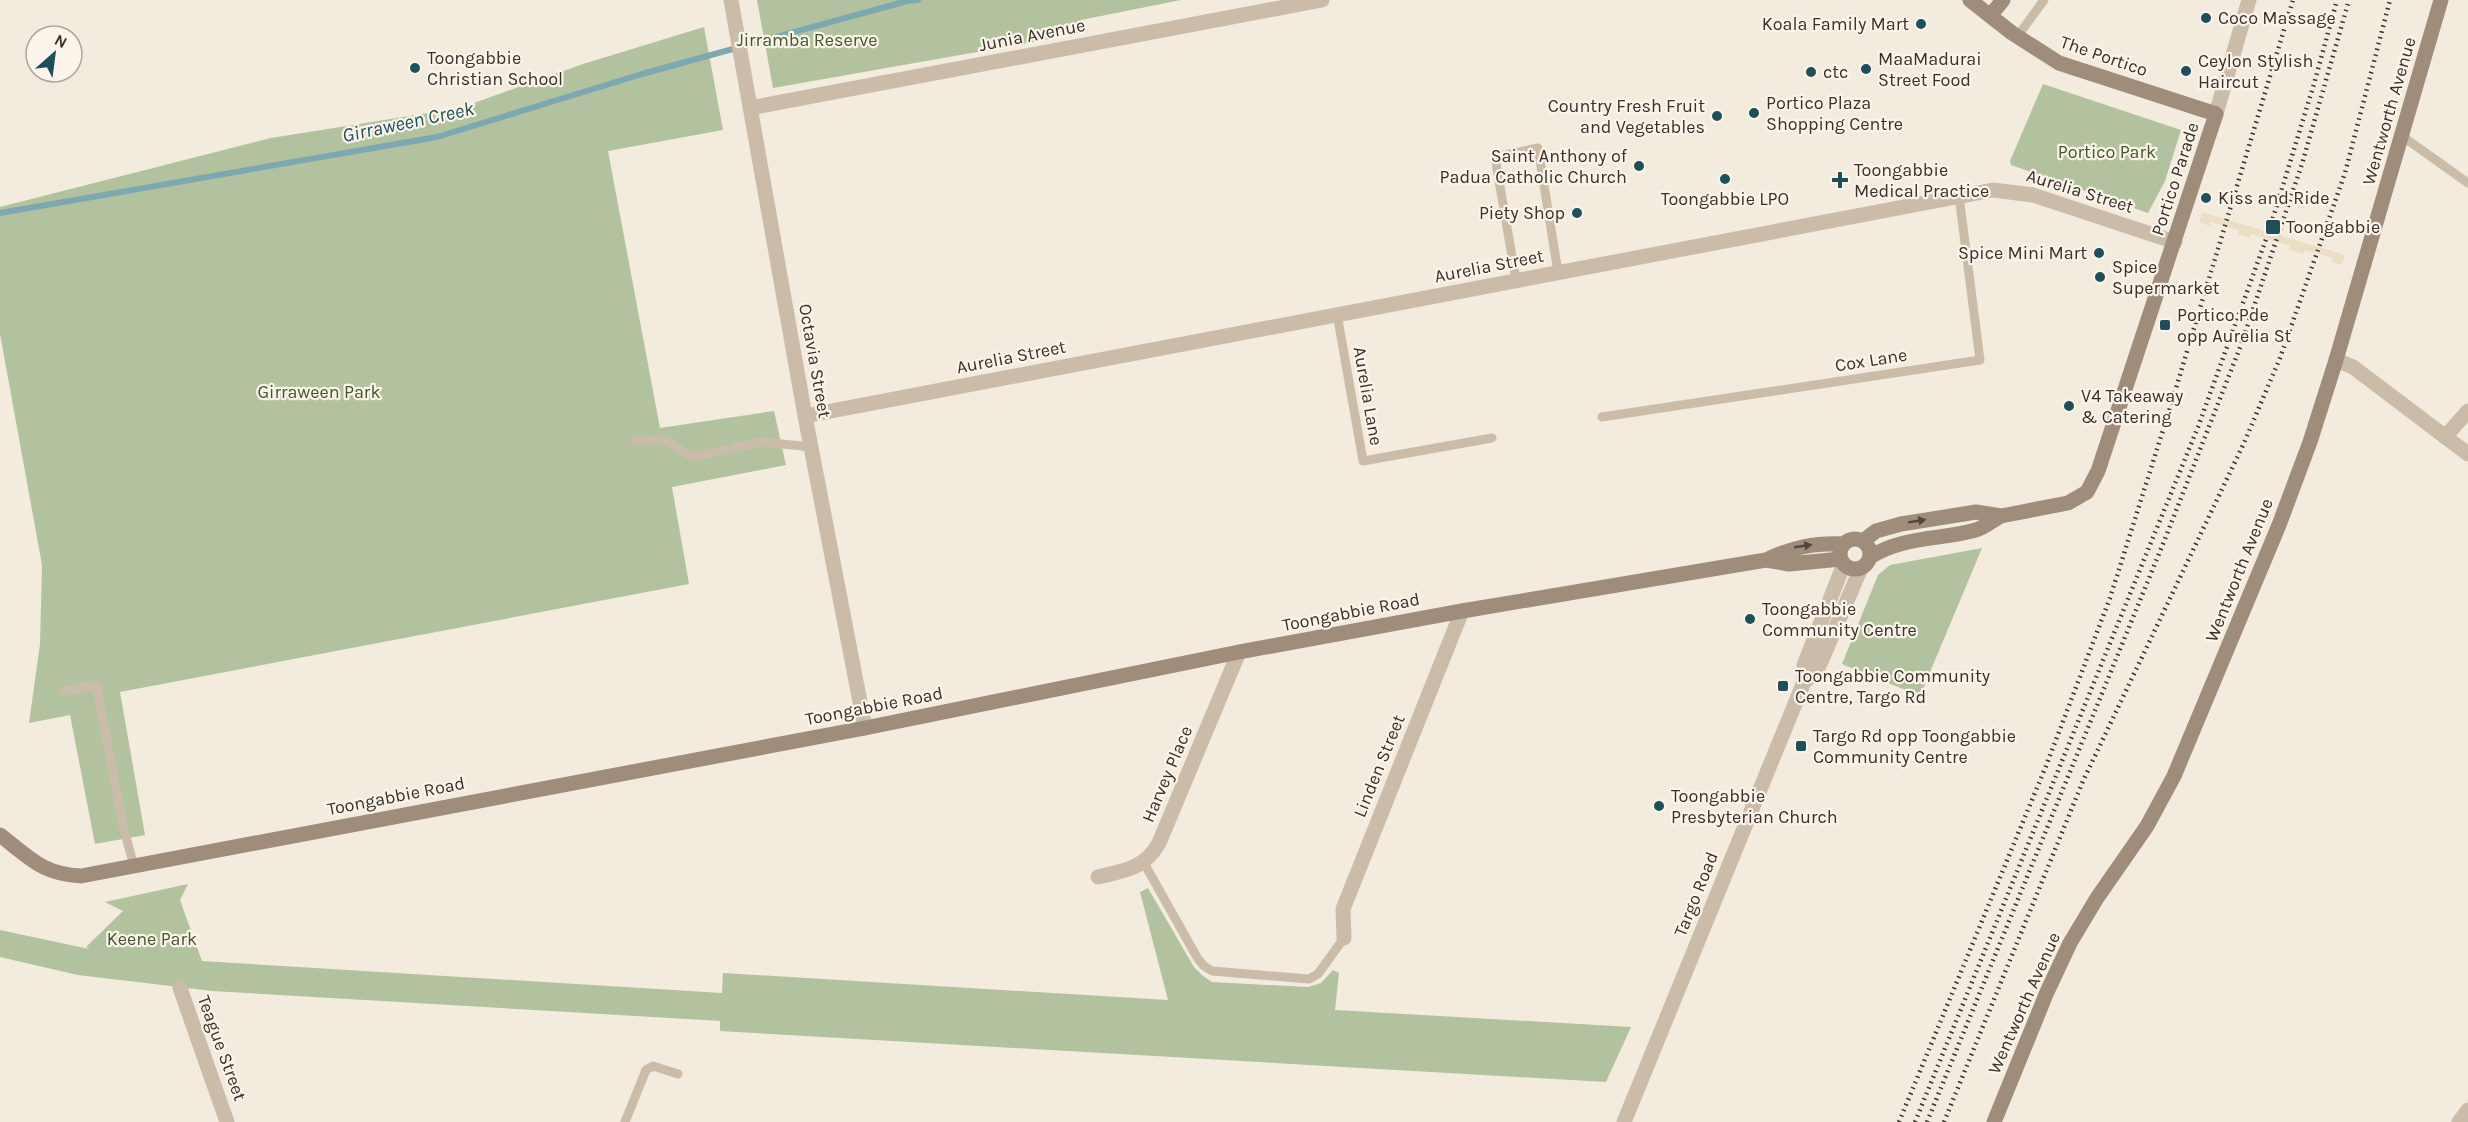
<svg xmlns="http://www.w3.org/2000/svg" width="2468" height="1122" font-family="Karla,sans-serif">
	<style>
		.green { fill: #b2c29e }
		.plaza { fill: #eadec5 }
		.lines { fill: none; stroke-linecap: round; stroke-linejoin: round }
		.stream { stroke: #7da8b0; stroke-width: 6 }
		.service { stroke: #cbbca9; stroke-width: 9 }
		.minor { stroke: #cbbca9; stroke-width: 15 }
		.tertiary { stroke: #cbbca9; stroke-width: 15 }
		.secondary { stroke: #9f8c7b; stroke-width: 15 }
		.rail { stroke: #383029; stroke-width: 4.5; stroke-dasharray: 1.5 4.5; stroke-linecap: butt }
		.oneway { fill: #52473e }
		.poi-dot { fill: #1f505a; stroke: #faf4ea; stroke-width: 2 }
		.labels { text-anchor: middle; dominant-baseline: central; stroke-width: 4.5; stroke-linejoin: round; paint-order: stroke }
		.poi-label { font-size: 18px; fill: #383029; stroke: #faf4ea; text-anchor: start }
		.street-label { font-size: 18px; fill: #383029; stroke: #faf4ea }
		.park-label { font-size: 18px; fill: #43562d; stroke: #faf4ea }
		.water-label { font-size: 20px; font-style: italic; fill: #1f505a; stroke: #faf4ea }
	</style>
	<rect width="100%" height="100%" fill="#f3ebde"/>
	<path class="green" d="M757,0H1181L1081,20L1050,39L773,88Z
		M704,27L723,130L608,151L660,428L774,411L786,465L672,487L689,584L120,692L145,835L95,844L70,715L29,723L40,644L42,565L0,334V207L271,138L460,108L583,64Z
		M2043,84L2181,130L2165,181L2148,213L2011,165L2010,161Z
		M1982,548L1920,696L1842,664L1878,575L1890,565Z
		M188,884L180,900L202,961L722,993L723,973L1168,1000L1140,892L1148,888L1194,967L1203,976L1212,982L1308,987L1321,983L1333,970L1339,973L1335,1010L1631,1027L1606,1082L720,1031V1021L212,991L78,975L0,957V930L89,949L86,947L123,911L105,902Z"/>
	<path class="plaza" d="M2202,212L2345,255L2342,265L2331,262L2332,258L2305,250L2303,254L2300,253L2289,250L2290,246L2251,234L2249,238L2238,234V230L2211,222L2210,226L2199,222Z"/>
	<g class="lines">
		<path class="stream" d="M0,213L437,137L642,74L907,1L918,0"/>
		<path class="service" d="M2017,37L2044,0
			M2402,136L2468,183
			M1516,280L1495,157L1538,148L1558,272
			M1337,314L1363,461L1492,438
			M1602,417L1980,360L1959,196
			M635,441L665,440L693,457L761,442L812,447
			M64,691L96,685L124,830L134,866
			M1144,863L1198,959L1204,966L1212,971L1309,979L1318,974L1344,938
			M625,1122L646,1070L653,1066L678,1074"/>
		<path class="minor" d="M731,0L805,416L865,728
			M750,108L1322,0
			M2216,114L2249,0
			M805,416L1993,190L2033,195L2175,242
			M2445,437L2468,411
			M1098,877C1126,870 1144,869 1159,843L1239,652
			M1344,938L1343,909L1462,611
			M180,988L227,1122
			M2459,1122L2468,1110"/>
		<path class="tertiary" d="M2336,360L2353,367L2468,454
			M1804,682L1817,671L1861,568
			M1624,1122L1804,682V665L1844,564"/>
		<path class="secondary" d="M1990,16L2003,0
			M1840 554a15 15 0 1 1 30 0a15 15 0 1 1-30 0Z
			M1863,541L1876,531L1901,524L1976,512L2001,516L2068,503L2087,492L2098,471L2216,114L2059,63L2012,33L1970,0
			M1870,557C1903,536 1940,540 1976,530C1984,528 1993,520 2001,516
			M1766,560L1789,564L1841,559
			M0,835C30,858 42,874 81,876L865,728L1239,652L1462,611L1766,560C1793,547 1813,543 1844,544
			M1994,1122L2047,992L2070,943L2097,898L2147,826L2174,776L2279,525L2310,442L2336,360L2441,0"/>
		<path class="rail" d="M1899,1122L2046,766L2110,598L2170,408L2293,0
			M1915,1122L2198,427L2269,231L2314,84L2337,0
			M1927,1122L2163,544L2241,345L2302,164L2349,0
			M1944,1122L2083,781L2244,443L2280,358L2345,173L2390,0"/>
	</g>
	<defs><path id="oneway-solid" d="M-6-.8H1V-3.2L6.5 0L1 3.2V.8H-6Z" transform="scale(1.5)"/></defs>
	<g class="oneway">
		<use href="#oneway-solid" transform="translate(1917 521) rotate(-9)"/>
		<use href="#oneway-solid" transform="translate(1803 546) rotate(-9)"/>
	</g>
	<g class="poi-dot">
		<circle cx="2206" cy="18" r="6"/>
		<circle cx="1921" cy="24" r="6"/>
		<circle cx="415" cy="68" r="6"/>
		<circle cx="1866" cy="69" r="6"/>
		<circle cx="2186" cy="71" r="6"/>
		<circle cx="1811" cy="72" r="6"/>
		<circle cx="1754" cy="113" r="6"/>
		<circle cx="1717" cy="116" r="6"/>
		<circle cx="1639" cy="166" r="6"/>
		<circle cx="1725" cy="179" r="6"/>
		<path d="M1837 171h6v6h6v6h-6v6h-6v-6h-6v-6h6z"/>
		<circle cx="2206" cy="198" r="6"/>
		<circle cx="1577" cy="213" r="6"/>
		<rect x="2265" y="219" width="16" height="16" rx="3"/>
		<circle cx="2099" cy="253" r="6"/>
		<circle cx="2100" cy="277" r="6"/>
		<rect x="2159" y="319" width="12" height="12" rx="3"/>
		<circle cx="2069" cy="406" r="6"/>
		<circle cx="1750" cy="619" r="6"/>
		<rect x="1777" y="680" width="12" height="12" rx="3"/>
		<rect x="1795" y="740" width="12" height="12" rx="3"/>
		<circle cx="1659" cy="806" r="6"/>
	</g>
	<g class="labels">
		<g class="poi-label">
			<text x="2218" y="18">Coco Massage</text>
			<text x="1909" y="24" text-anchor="end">Koala Family Mart</text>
			<text x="427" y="58">Toongabbie<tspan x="427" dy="21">Christian School</tspan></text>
			<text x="1878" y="59">MaaMadurai<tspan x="1878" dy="21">Street Food</tspan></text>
			<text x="2198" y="61">Ceylon Stylish<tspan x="2198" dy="21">Haircut</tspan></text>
			<text x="1823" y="72">ctc</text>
			<text x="1766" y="103">Portico Plaza<tspan x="1766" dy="21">Shopping Centre</tspan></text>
			<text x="1705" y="106" text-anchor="end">Country Fresh Fruit<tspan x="1705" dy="21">and Vegetables</tspan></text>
			<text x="1627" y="156" text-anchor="end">Saint Anthony of<tspan x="1627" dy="21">Padua Catholic Church</tspan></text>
			<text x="1854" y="170">Toongabbie<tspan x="1854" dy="21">Medical Practice</tspan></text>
			<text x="2218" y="198">Kiss and Ride</text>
			<text x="1725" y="199" text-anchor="middle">Toongabbie LPO</text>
			<text x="1565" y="213" text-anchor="end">Piety Shop</text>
			<text x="2286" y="227">Toongabbie</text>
			<text x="2087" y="253" text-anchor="end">Spice Mini Mart</text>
			<text x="2112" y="267">Spice<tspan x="2112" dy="21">Supermarket</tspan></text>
			<text x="2177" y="315">Portico Pde<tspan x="2177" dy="21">opp Aurelia St</tspan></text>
			<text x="2081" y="396">V4 Takeaway<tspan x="2081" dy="21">&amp; Catering</tspan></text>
			<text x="1762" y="609">Toongabbie<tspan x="1762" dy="21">Community Centre</tspan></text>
			<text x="1795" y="676">Toongabbie Community<tspan x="1795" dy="21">Centre, Targo Rd</tspan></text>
			<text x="1813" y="736">Targo Rd opp Toongabbie<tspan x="1813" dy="21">Community Centre</tspan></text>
			<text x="1671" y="796">Toongabbie<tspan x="1671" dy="21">Presbyterian Church</tspan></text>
		</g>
		<g class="street-label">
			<text transform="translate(1032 35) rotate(-11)">Junia Avenue</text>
			<text transform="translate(2104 56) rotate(19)">The Portico</text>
			<text transform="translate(2389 111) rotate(-74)">Wentworth Avenue</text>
			<text transform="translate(2175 179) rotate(-72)">Portico Parade</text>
			<text transform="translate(2080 191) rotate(17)">Aurelia Street</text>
			<text transform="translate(1489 266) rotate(-11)">Aurelia Street</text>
			<text transform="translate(1011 357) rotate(-11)">Aurelia Street</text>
			<text transform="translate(1871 360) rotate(-9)">Cox Lane</text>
			<text transform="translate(815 361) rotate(80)">Octavia Street</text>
			<text transform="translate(1368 396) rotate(80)">Aurelia Lane</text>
			<text transform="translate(2239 570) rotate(-68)">Wentworth Avenue</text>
			<text transform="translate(1351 612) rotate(-11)">Toongabbie Road</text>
			<text transform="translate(874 706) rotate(-11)">Toongabbie Road</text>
			<text transform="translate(1379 766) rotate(-68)">Linden Street</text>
			<text transform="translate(1167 774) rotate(-67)">Harvey Place</text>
			<text transform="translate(396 796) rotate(-11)">Toongabbie Road</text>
			<text transform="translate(1696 894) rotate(-68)">Targo Road</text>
			<text transform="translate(2024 1003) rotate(-66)">Wentworth Avenue</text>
			<text transform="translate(222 1048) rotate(70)">Teague Street</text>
		</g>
		<g class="park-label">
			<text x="807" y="40">Jirramba Reserve</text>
			<text x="2107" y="152">Portico Park</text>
			<text x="319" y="392">Girraween Park</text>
			<text x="152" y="939">Keene Park</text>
		</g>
		<g class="water-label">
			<text transform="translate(408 122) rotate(-12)">Girraween Creek</text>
		</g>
	</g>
	<g transform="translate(54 54) rotate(28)"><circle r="28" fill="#faf4ea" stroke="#aca69d" stroke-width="1.5"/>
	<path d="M0-4.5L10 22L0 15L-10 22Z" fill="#1f505a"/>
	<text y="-9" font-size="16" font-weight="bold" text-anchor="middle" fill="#383029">N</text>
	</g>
</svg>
